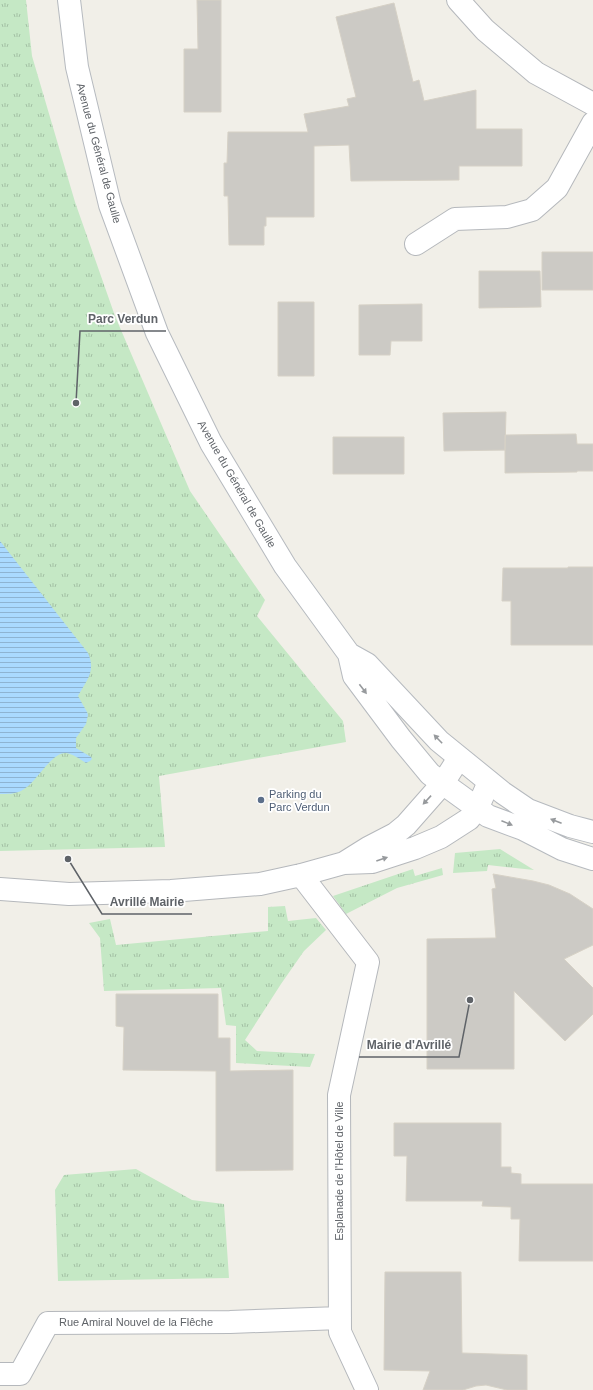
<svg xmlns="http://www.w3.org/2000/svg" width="593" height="1390" font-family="Arial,sans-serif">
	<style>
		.grass { fill: url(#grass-tufts) }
		.water { fill: url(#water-rules) }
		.building { fill: #cccac5; stroke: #d6d1c6 }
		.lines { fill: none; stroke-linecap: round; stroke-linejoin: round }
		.street-casing { stroke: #b5b8bc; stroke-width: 24 }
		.secondary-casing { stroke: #b6babf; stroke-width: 24 }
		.street { stroke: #fff; stroke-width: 22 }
		.secondary { stroke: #fff; stroke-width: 22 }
		.oneway { fill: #979a9d }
		.service-dot { fill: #5c6f8a; stroke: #fff; stroke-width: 1.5 }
		.labels { text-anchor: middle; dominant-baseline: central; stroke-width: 3.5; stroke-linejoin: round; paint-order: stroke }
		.street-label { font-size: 11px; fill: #5f6368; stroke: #fff }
		.service-label { font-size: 11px; fill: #4e5e75; stroke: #fff; text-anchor: start }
		.leader { fill: none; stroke: #5f6368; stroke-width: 1.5 }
		.callout-dot { fill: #5f6368; stroke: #fff; stroke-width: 1.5 }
		.callout-label { font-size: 12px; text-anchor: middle; font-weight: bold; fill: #5f6368; stroke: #fff; stroke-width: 3.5; stroke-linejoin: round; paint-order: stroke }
	</style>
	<defs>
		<pattern id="grass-tufts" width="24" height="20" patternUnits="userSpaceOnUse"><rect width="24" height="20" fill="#c5e8c5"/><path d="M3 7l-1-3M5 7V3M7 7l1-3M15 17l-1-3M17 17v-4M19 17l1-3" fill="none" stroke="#a3c0a4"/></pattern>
		<pattern id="water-rules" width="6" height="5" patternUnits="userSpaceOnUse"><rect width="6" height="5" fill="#aadaff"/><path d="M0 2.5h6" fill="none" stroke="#8eb4d2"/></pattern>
	</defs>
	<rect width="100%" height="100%" fill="#f1efe8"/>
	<path class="grass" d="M0,0H26L32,56L75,202L115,316L190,491L265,600L257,616L343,721L346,742L159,776L165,847L0,851Z
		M500,849L534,870L488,865L487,871L453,873L455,853Z
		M442,868L443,875L397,888L346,914L333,896L413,869L415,876Z
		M285,906L288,921L316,918L326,930L304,951L281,984L245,1040L257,1051L315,1054L310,1067L236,1063V1026L226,1025L221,988L104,991L100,938L89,923L110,919L116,945L268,931V907Z
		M136,1169L192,1200L224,1204L229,1278L58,1281L55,1190L64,1175Z"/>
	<path class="water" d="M0,541L88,653C96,671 87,680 78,696L87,712L88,715L86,724L76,738V748L91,757L92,759L90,761L86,763C80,759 73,754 66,753C51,752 36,784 21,791C14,794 8,794 0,794Z"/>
	<path class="building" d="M197,0H221V112H184V49H198Z
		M394,3L413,82L419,80L424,101L476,90V129H522V166H459V180L351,181L349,145L314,146V217H266V226H264V245H229L228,196H224V163H227L228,132H308L304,114L349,106L347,99L356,97L336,17Z
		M542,252H593V290H542Z
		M479,271H540L541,307L479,308Z
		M278,302H314V376H278Z
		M422,304V341H391L390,355H359V305Z
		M506,412L505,450L444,451L443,413Z
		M576,434L577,444H593V471H577V472L505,473V435Z
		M333,437H404V474H333Z
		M568,567H593V645H511V601H502L503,568H568Z
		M493,874L533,881L549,885L570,894L593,909V945L564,959L593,988V1014L565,1041L514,991V1069H427V939L496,938L492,889L496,888Z
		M116,994H218V1038H230V1071L293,1070V1170L216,1171V1071L123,1070L124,1027L116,1026Z
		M394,1123H501V1167H511V1173L521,1174V1184H593V1261H519L520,1219H511V1207L482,1206L483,1201H406L407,1156H394Z
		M385,1272H461L462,1353L527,1355V1390H507L486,1385L476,1386L463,1390H423L430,1371L384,1370Z"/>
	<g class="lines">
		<defs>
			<path id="street" d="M458,0L485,30L536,73L593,104
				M416,244L455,219L507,217L532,210L557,188L593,123
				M344,863L368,848L395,834L406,825L443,783L459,758
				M301,875L368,962L339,1095L340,1332L367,1390
				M0,889L69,894L171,891L260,884L301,875L344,863L372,862L415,848L441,837L469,819L477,809L489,782
				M0,1374H20L48,1323L230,1322L340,1318"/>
			<path id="secondary" d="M69,0L77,67L110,205L157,333L211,443L285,566L349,654L354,676L401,739L430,774L488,816L523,829L562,849L593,859
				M349,654L367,664L439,741L503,793L528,810L570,826L593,832"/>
		</defs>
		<use href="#street" class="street-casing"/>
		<use href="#secondary" class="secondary-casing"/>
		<use href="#street" class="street"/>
		<use href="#secondary" class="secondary"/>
	</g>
	<defs><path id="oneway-solid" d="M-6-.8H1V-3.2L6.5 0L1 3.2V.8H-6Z"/></defs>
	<g class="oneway">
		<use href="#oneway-solid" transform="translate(363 689) rotate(53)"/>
		<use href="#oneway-solid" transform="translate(438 739) rotate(-134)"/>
		<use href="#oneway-solid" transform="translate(427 800) rotate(133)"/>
		<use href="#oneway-solid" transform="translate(556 821) rotate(-159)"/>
		<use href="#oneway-solid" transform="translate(507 823) rotate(22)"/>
		<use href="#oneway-solid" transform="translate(382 859) rotate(-19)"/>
	</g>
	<circle class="service-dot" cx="261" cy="800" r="4"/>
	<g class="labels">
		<g class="street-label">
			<text transform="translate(99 153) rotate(75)">Avenue du Général de Gaulle</text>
			<text transform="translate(237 484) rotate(60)">Avenue du Général de Gaulle</text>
			<text transform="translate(339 1171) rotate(-90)">Esplanade de l'Hôtel de Ville</text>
			<text x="136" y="1322">Rue Amiral Nouvel de la Flêche</text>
		</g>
		<g class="service-label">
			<text x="269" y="794">Parking du<tspan x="269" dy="13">Parc Verdun</tspan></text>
		</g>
	</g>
	<path class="leader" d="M76 403L80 331H166M68 859L102 914H192M470 1000L459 1057H359"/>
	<g class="callout-dot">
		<circle cx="76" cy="403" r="4"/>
		<circle cx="68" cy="859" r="4"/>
		<circle cx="470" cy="1000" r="4"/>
	</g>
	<g class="callout-label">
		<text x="123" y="323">Parc Verdun</text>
		<text x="147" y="906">Avrillé Mairie</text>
		<text x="409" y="1049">Mairie d'Avrillé</text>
	</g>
</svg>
